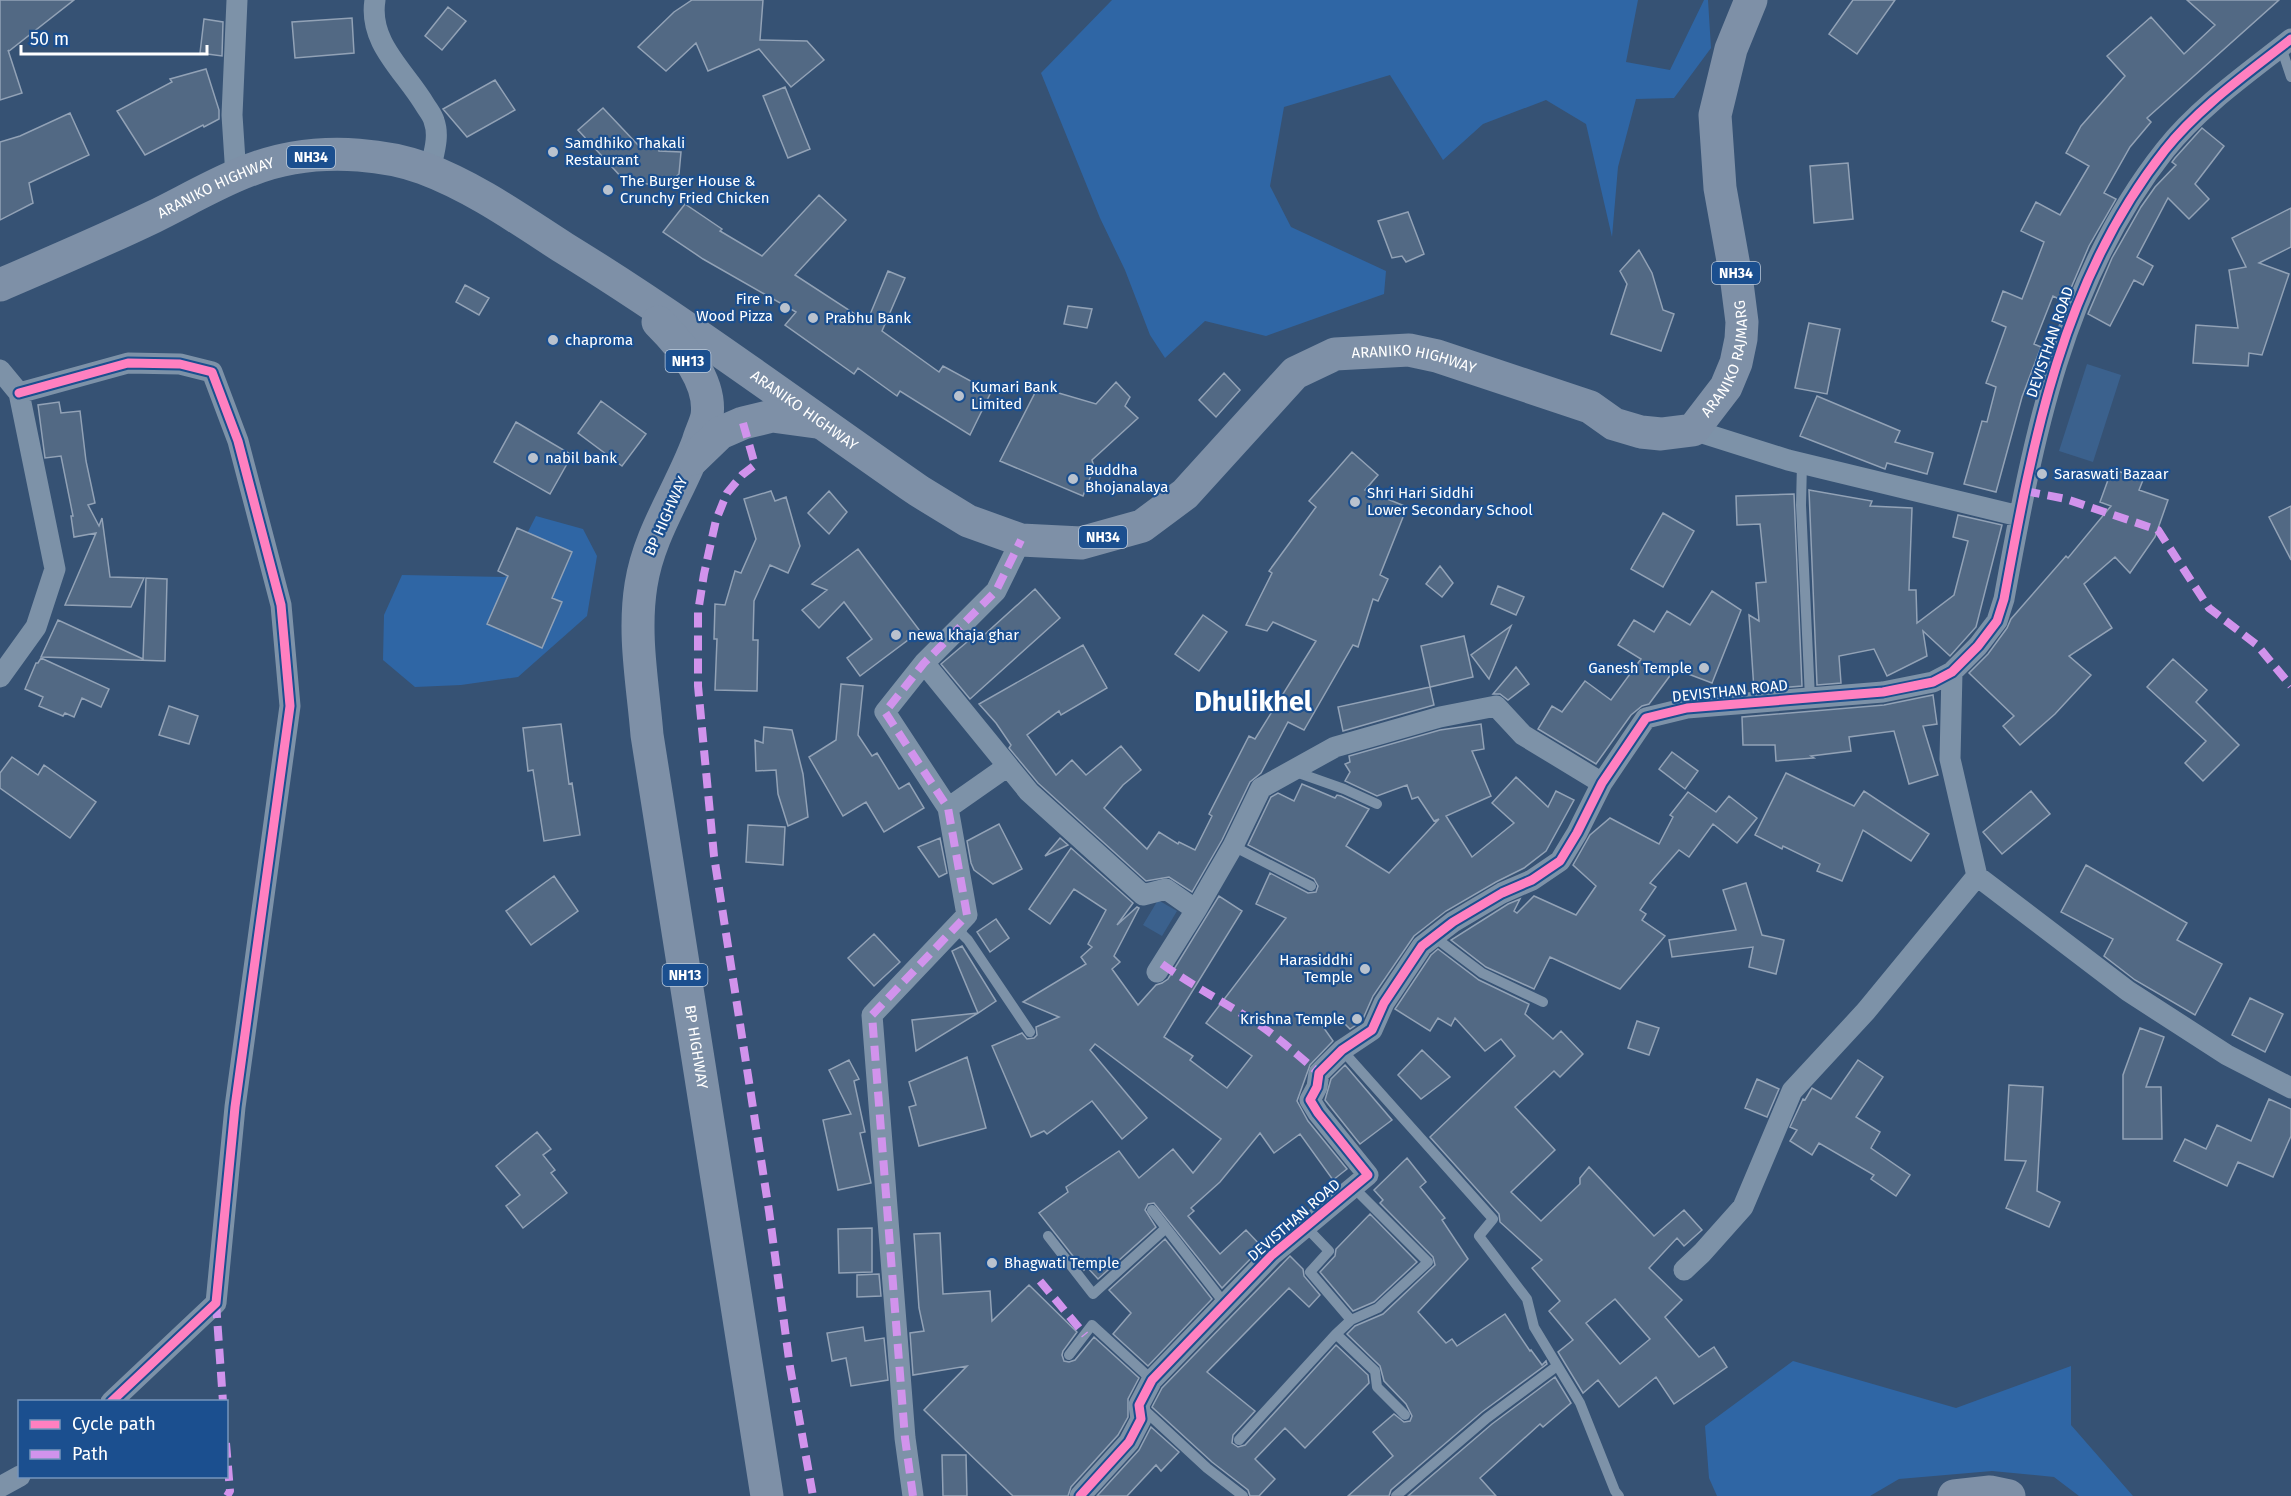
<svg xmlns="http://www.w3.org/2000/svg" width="2291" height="1496" font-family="'Fira Sans',sans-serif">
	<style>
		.green { fill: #2f66a5 }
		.water { fill: #3b618d }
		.building { fill: #526984; stroke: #92a2b6; stroke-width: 1.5; fill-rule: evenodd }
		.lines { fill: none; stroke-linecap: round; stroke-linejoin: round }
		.service { stroke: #7d92a8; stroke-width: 10 }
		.minor { stroke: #7d92a8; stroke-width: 21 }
		.trunk { stroke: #7e90a7; stroke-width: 33 }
		.quiet { stroke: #d193ec; stroke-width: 8; stroke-dasharray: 15 8; stroke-linecap: butt }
		.cycleway-casing { stroke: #1b4f8f; stroke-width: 13 }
		.cycleway { stroke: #ff80c0; stroke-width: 9 }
		.poi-dot { fill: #b9c2ce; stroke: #1b4f8f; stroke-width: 2 }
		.labels { text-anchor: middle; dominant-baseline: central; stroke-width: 4.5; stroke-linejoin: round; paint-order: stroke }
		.shield { fill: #1b4f8f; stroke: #bbcadd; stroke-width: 1.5 }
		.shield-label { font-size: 14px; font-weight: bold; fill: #fff }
		.poi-label { font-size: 15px; fill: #fff; stroke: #1b4f8f; text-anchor: start }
		.street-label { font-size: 15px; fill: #fff; stroke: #1b4f8f }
		.town-label { font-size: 27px; font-weight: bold; fill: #fff; stroke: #1b4f8f }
	</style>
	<rect width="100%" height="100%" fill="#365274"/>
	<path class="green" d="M1112,0H1638L1626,62L1670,70L1704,0H1708L1711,48L1674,98L1636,99L1618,167L1612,237L1586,124L1546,100L1483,124L1443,160L1390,75L1284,107L1270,186L1291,227L1386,271L1384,294L1266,336L1205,321L1165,358L1150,335L1125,270L1100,218L1041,73Z
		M536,516L583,529L597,556L587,616L518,677L461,685L415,687L383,660L384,615L402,575L505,577Z
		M1793,1361L1956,1408L2071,1366V1425L2133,1496H2079L2054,1477L1992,1471L1899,1479L1870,1496H1717L1709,1478L1705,1426Z"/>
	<path class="water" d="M2087,364L2121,375L2093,462L2059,451Z
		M1158,900L1177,911L1162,936L1143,925Z"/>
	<path class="building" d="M0,0H74L9,51L8,50L22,93L0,100Z
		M692,0H763L760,40L807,41L824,60L791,87L759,49L708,71L696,43L666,71L638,47L674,12Z
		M1853,0H1895L1857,54L1829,34Z
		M2187,0H2279L2147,118L2151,122L2130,147L2104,193L2116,199L2089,246L2065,302L2053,296L2034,344L2041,347L2022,397L1996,492L1964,484L1982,421L1987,422L1996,387L1986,383L2006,327L1992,321L2003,291L2022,299L2044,242L2021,231L2036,202L2060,215L2089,166L2066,153L2081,126L2125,76L2107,56L2151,17L2184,54L2215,25Z
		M448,7L466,21L442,50L425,36Z
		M352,18L354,53L295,58L292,22Z
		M204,19L223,22L222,56L200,53Z
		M206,69L219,110V119L204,127L203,125L145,155L117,111L172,82L170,79Z
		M495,80L515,110L467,137L443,109Z
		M785,87L810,149L788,158L763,96Z
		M603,108L638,145L659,144V151L681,152L679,174L665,187L624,180L578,130Z
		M70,113L89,155L29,183L33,203L0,220V142L20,136Z
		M2202,128L2224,146L2195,184L2209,199L2189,219L2168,198L2137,257L2153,266L2143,285L2134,280L2110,326L2088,314L2112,258L2141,207L2155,187L2176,165L2172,162L2175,158Z
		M1848,163L1853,219L1814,223L1810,166Z
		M819,195L846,220L795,275L867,322L888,271L905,278L882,331L939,372L943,366L991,392L970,435L900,391L897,396L858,368L854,374L785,325L796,312L703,259L663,232L685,204L722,229L720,231L762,256Z
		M2291,208V247L2259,263L2289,274L2262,355L2249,353L2248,366L2193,363L2196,325L2238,328L2229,270L2246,267L2232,238Z
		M1408,212L1424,254L1406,262L1402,256L1392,258L1378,221Z
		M1639,250L1652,273L1663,310L1674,314L1661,351L1611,334L1627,284L1620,271Z
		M465,285L489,298L479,315L456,302Z
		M1068,306L1092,309L1087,328L1064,324Z
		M1809,323L1840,329L1827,394L1795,388Z
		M1224,373L1240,390L1216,417L1199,400Z
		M1116,382L1130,397L1125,406L1138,418L1092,460L1094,467L1083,496L1000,461L1038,387L1096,404Z
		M1817,396L1900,431L1895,442L1933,453L1927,474L1887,463L1885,469L1800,436Z
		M601,401L646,434L622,466L578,433Z
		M59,402L61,413L80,411L86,461L95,503L88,505L99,526L102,518L110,577L144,578L131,607L65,605L96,533L74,537L71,516H73L61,456L45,458L38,405Z
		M516,422L572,455L550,494L494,462Z
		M1352,452L1378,475L1365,490L1407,507L1380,575L1388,579L1378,601L1373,599L1358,647L1353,645L1304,730L1288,722L1261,773L1250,782L1222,840L1192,892L1169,877L1146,881L1038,783L1009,748L1011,745L996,723L979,704L1083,645L1107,688L1061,715L1059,711L1027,735L1056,775L1072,760L1086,775L1121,746L1141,770L1123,785L1104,808L1147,849L1159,832L1178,844L1179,842L1195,850L1212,816L1209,814L1249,736L1255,739L1316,641L1273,622L1267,631L1246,625L1272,573L1269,571L1316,507L1309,501Z
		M2112,469L2143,480L2139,490L2168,500L2155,537L2130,573L2115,557L2084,584L2112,628L2069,656L2091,675L2055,714L2020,745L2003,726L2014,716L1969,673L1988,654L2007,628L2011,619L2066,556L2068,558L2111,506L2100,502Z
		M1809,490L1872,501L1870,506L1912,508L1909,590H1916L1917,623L1954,595L1968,541L1953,537L1958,515L2002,525L1976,627L1950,656L1923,631L1927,656L1887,676L1874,649L1839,656L1841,683L1817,685Z
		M771,491L775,501L786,497L800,546L788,573L770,565L754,601L753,640H758L757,691L715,690L717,639H714L715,604L725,605L735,571L741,573L756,539L744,499Z
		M829,491L847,512L829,534L808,513Z
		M1794,494L1802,686L1754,690L1749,615L1759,621L1756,583L1766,582L1760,524L1737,525L1736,496Z
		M2291,506V560L2269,517Z
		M1663,513L1694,531L1663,587L1631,569Z
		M517,528L572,552L552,598L562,602L542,648L487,624L508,576L498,571Z
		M858,549L920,631L860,676L847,658L872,639L844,602L819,628L802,610L827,590L812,584Z
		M1440,566L1453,583L1442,597L1426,584Z
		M146,578L167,579L165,661L41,657L58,620L143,659Z
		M1498,586L1524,597L1516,615L1491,604Z
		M1035,589L1060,618L970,699L941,664L980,631L984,635Z
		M1712,591L1741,610L1712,683L1675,669L1649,704L1642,706L1631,715L1596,764L1538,729L1552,706L1562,712L1585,681L1611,700L1641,659L1618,645L1634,620L1654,632L1667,611L1690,625Z
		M1203,615L1227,632L1199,671L1175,654Z
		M1511,626L1489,679L1471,655Z
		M1464,636L1473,677L1430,687L1421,646Z
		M41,658L109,689L101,707L82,698L74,717L65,713L63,716L39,706L43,697L25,689L36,663H38Z
		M2173,659L2207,690L2196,702L2239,745L2203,781L2185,763L2206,741L2147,687Z
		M1516,667L1529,684L1508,700L1500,694H1493Z
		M841,684L863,686L858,735L872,756L877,753L899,789L909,783L924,808L884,832L866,802L843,816L809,757L836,740Z
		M1430,687L1434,705L1343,731L1338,707Z
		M1933,695L1937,724L1923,726L1938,775L1909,784L1894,731L1849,737L1851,751L1811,756L1814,758L1776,761L1775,745H1743L1742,717L1884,705Z
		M169,706L198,716L189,744L159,735Z
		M561,724L569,784L572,783L580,835L544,841L533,770L528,771L523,728Z
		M1481,724L1484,749L1472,751L1491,796L1446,816L1472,857L1514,823L1492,803L1516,777L1548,807L1556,791L1574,800L1546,851L1524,868L1496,882L1446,911L1414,936L1373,996L1362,1021L1350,1029L1334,1013L1321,1024L1333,1041L1310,1065L1297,1101L1308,1121L1347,1169L1333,1180L1300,1134L1274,1153L1260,1133L1220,1182L1191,1208L1194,1211L1188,1216L1220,1254L1246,1230L1262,1247L1222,1288L1154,1203L1148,1204L1145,1210L1156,1227L1098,1279L1087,1267L1084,1270L1039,1213L1068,1192L1066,1187L1119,1151L1139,1178L1173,1149L1193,1173L1221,1139L1095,1044L1090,1050L1147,1118L1122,1139L1092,1101L1047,1134L1044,1131L1031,1137L992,1046L1022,1033L1027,1039L1034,1038L1037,1035L1036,1027L1059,1017L1023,1002L1086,964L1081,957L1092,947L1088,944L1106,910L1074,889L1050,924L1029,909L1071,848L1133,903L1117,925L1137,907L1139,908L1114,956L1120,962L1112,969L1138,1005L1156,985L1162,983L1168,979L1219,896L1242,911L1164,1037L1193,1056L1190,1060L1227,1088L1252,1056L1206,1023L1286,918L1256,904L1270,873L1308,893L1316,892L1318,886L1314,879L1248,845L1271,797L1278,793L1294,801L1302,784L1335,798L1337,795L1341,796L1369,809L1346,846L1389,873L1439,819L1434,821L1418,797L1412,799L1407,785L1377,796L1345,781L1350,772L1345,764L1350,762L1349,756L1440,730Z
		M764,727L792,730L803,774L808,817L788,826L778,794L776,770L756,771L755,740L763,743Z
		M1672,752L1698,771L1685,789L1659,769Z
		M12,757L38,775L44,765L96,802L70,838L0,788V773Z
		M1786,773L1854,806L1864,791L1929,834L1911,861L1863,830L1842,881L1817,871L1820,864L1783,846L1782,849L1755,835Z
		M2031,791L2050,814L2002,854L1983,832Z
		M1688,792L1716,812L1729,796L1757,818L1737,843L1713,824L1689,857L1679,850L1650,883L1656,887L1640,910L1646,914L1642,920L1665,936L1620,989L1550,957L1534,989L1486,967L1451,940L1508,904L1520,899L1514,911L1517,913L1534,896L1576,915L1596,886L1573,865L1590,835L1610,818L1659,844L1673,817L1670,815Z
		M999,824L1022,869L993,884L974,870L971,863L967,841Z
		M748,825L785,827L783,865L746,862Z
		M940,838L947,873L939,877L918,847Z
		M1060,838L1068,845L1045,856Z
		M2086,865L2187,923L2177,940L2222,964L2195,1015L2135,980L2104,956L2113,939L2061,912Z
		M554,876L578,911L531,945L506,911Z
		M1746,883L1762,935L1784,940L1776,974L1749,967L1753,947L1672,957L1669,940L1736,930L1723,890Z
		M996,919L1009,938L990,952L977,932Z
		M874,934L900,962L874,986L848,958Z
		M962,946L996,1001L978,1013L952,951Z
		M1438,949L1479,980L1529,1004L1525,1014L1553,1039L1561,1031L1583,1054L1560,1077L1554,1071L1515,1107L1555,1150L1511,1192L1541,1221L1580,1184V1178L1589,1167L1654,1236L1684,1210L1702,1230L1684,1246L1677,1238L1649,1268L1682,1300L1665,1317L1699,1357L1714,1347L1727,1367L1674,1404L1656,1377L1619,1407L1598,1380L1583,1393L1558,1352L1573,1340L1549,1311L1560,1301L1532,1268L1542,1260L1500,1222L1499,1214L1430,1137L1515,1056L1501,1039L1485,1051L1455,1018L1451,1026L1438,1018L1430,1031L1395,1009L1431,955ZM1615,1299L1650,1339L1620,1364L1586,1323Z
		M2250,998L2283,1014L2265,1052L2232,1035Z
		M978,1013L916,1051L912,1020Z
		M1637,1021L1659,1028L1649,1055L1628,1048Z
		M2140,1028L2164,1037L2146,1087H2161L2162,1139H2123V1075Z
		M1422,1050L1450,1077L1421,1099L1398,1075Z
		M967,1057L986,1128L919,1146L909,1107L916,1105L909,1082Z
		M849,1060L859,1079L854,1081L865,1132L860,1133L871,1183L838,1190L823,1120L851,1114L829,1070Z
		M1858,1060L1883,1077L1856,1117L1880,1132L1871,1148L1910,1175L1896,1196L1871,1179L1874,1175L1819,1143L1812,1155L1790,1141L1797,1130L1790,1127L1803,1099L1805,1100L1812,1088L1831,1099Z
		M1345,1065L1392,1120L1360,1144L1325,1100L1331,1079Z
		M1757,1079L1779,1089L1767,1117L1745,1108Z
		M2009,1085L2043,1087L2037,1191L2060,1202L2049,1227L2006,1208L2026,1161L2005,1160Z
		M2269,1099L2291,1109V1136L2273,1177L2238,1162L2227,1186L2174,1161L2185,1139L2206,1149L2217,1125L2251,1141Z
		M537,1132L551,1149L543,1155L555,1170L551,1173L567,1193L523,1228L506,1206L520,1195L496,1166Z
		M1407,1158L1426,1182L1420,1187L1445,1218L1442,1220L1468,1259L1418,1312L1446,1343L1452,1339L1457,1346L1505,1314L1530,1351L1531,1350L1542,1365L1546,1361L1547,1364L1482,1412L1391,1490L1389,1496H1348L1393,1456L1373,1432L1394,1414L1404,1422L1410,1421L1412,1416L1406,1404L1384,1381L1380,1366L1347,1334L1355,1326L1383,1314L1435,1265L1433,1257L1380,1203L1383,1200L1374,1190Z
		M1370,1214L1417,1262L1374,1302L1353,1311L1320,1272L1335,1256L1336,1249Z
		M872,1228V1272L839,1273L838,1229Z
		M940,1233L943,1294L990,1291L992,1321L1029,1285L1077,1332L1063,1351L1062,1355L1064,1361L1069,1362L1075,1360L1094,1337L1139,1378L1128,1399V1417L1118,1435L1071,1487L1068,1496H1013L924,1410L967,1366L913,1375L910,1333L924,1331L919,1308L914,1234Z
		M1165,1239L1212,1299L1148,1366L1113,1334L1131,1313L1109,1290Z
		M1290,1256L1303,1269L1304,1276L1320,1295L1309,1307L1289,1288L1207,1372L1255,1411L1233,1435L1232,1443L1238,1447L1245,1445L1336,1345L1368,1375L1369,1383L1305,1448L1285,1428L1255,1459L1275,1479L1259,1496H1250L1248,1490L1212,1462L1152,1407L1162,1388Z
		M879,1274L881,1296L857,1297V1275Z
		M863,1327L865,1341L884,1338L888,1380L851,1386L846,1358L832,1361L827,1333Z
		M1555,1377L1571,1403L1543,1427L1540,1424L1480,1478L1496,1496H1408L1492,1424Z
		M1151,1427L1179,1452L1161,1471L1156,1465L1127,1496H1097L1139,1450Z
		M942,1455H966L967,1496H943Z"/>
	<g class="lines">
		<path class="service" d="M2281,47L2291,77
			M1802,463L1801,505L1810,698
			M1293,771L1344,789L1377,804
			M1233,846L1311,886
			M964,924L961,933L968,940L1030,1032
			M1433,936L1482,973L1543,1002
			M1342,1050L1493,1219L1479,1236L1527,1299L1534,1327L1580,1403L1615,1491L1619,1496
			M1152,1210L1225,1304
			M1305,1226L1329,1251L1310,1272L1351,1320L1336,1334
			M1048,1236L1093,1294L1166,1228
			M1351,1320L1378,1308L1428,1262L1354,1188
			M1069,1355L1092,1325L1152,1380
			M1141,1407L1207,1468L1243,1496
			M1239,1440L1336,1334L1375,1371L1377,1387L1405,1415
			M1396,1496L1487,1418L1557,1366"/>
		<path class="minor" d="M375,0C368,43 405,71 425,105C428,110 433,116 434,121C440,137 433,155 430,171
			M236,176L232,115L237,0
			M0,370L19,393L55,569L36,627L0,677
			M19,393L128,363L180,364L212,372L238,441L281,605L290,706L235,1107L216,1303L111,1402
			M1693,430L1788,460L2019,516
			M924,663L1029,792L1143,895L1166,889L1196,910
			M1952,672L1950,759L1977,876L2128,991L2227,1055L2291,1088
			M948,808L1008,766
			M1157,972L1196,910L1233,846L1261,788L1335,747L1440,717L1496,706L1523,735L1602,783
			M1684,1270L1702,1253L1743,1207L1792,1091L1866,1011L1977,876
			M0,1487L20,1476
			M913,1496L905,1438L872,1015L967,915L948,808L885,712L924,663L996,591L1021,540
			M1080,1496L1129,1442L1141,1419L1139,1405L1152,1380L1272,1255L1368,1175L1318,1113L1310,1100L1317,1087L1319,1073L1342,1050L1372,1030L1384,1003L1422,946L1453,922L1502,893L1532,880L1560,861L1577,833L1602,783L1646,718L1687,708L1883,692L1933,682L1952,672L1978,646L1997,621L2004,599C2033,440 2062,280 2165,150C2199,107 2248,73 2291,39"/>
		<g class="trunk">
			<path id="s1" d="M0,285C51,263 103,241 153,217C198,195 244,166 293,158C334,151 384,154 423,168C474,187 519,219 564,248C686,323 802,410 919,491L968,521L1021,540L1081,543L1142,526L1185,494L1295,373L1335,354L1409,350L1437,356L1590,407L1614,424L1641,432L1661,434L1693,430L1726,387L1736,363L1741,339L1742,322L1737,283L1720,188L1715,115L1731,49L1751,0"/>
			<path id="s2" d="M658,322C681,345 712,381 707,416C705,425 700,434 698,442C680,491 649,533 641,585C633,635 643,685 647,735L767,1496"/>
			<path d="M693,459L720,433L743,423L772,416L816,422"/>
			<path d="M1954,1496L1990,1492L2009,1496"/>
		</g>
		<path class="quiet" d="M743,423L755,465L742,475L727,493L716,520L704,574L698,612V686L714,856L769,1211L790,1367L813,1496
			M2025,491L2066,499L2158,530L2209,608L2257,645L2291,686
			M1162,964C1194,987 1228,1004 1261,1026C1281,1040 1300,1057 1319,1073
			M1040,1281L1085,1335
			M216,1303L223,1402
			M226,1443L230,1491L227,1496
			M913,1496L905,1438L872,1015L967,915L948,808L885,712L924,663L996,591L1021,540"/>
		<defs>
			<path id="cycleway" d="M19,393L128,363L180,364L212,372L238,441L281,605L290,706L235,1107L216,1303L111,1402
				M1080,1496L1129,1442L1141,1419L1139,1405L1152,1380L1272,1255L1368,1175L1318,1113L1310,1100L1317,1087L1319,1073L1342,1050L1372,1030L1384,1003L1422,946L1453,922L1502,893L1532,880L1560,861L1577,833L1602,783L1646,718L1687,708L1883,692L1933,682L1952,672L1978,646L1997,621L2004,599C2033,440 2062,280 2165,150C2199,107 2248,73 2291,39"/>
		</defs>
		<use href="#cycleway" class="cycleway-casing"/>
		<use href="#cycleway" class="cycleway"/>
	</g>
	<g class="poi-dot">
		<circle cx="553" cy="152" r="6"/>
		<circle cx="608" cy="190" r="6"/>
		<circle cx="785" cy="308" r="6"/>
		<circle cx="813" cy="318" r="6"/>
		<circle cx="553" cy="340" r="6"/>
		<circle cx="959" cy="396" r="6"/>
		<circle cx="533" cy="458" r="6"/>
		<circle cx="2042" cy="474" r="6"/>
		<circle cx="1073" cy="479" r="6"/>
		<circle cx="1355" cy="502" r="6"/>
		<circle cx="896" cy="635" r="6"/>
		<circle cx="1704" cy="668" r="6"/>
		<circle cx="1365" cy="969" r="6"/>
		<circle cx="1357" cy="1019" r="6"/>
		<circle cx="992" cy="1263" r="6"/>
	</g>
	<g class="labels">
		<g class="shield">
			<rect x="287" y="146" width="48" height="22" rx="4.5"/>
			<rect x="1712" y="262" width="48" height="22" rx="4.5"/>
			<rect x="665.5" y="350" width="45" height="22" rx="4.5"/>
			<rect x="1079" y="526" width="48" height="22" rx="4.5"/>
			<rect x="662.5" y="964" width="45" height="22" rx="4.5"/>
		</g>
		<g class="shield-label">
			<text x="311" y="157">NH34</text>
			<text x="1736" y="273">NH34</text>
			<text x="688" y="361">NH13</text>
			<text x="1103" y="537">NH34</text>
			<text x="685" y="975">NH13</text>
		</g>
		<g class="poi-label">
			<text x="565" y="143">Samdhiko Thakali<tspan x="565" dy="17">Restaurant</tspan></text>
			<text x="620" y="181">The Burger House &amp;<tspan x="620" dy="17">Crunchy Fried Chicken</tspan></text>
			<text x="773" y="299" text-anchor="end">Fire n<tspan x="773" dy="17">Wood Pizza</tspan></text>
			<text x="825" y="318">Prabhu Bank</text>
			<text x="565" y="340">chaproma</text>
			<text x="971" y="387">Kumari Bank<tspan x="971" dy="17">Limited</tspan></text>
			<text x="545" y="458">nabil bank</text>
			<text x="1085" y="470">Buddha<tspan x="1085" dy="17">Bhojanalaya</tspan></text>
			<text x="2054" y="474">Saraswati Bazaar</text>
			<text x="1367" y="493">Shri Hari Siddhi<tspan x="1367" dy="17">Lower Secondary School</tspan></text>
			<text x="908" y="635">newa khaja ghar</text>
			<text x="1692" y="668" text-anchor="end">Ganesh Temple</text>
			<text x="1353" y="960" text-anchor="end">Harasiddhi<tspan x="1353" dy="17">Temple</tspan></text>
			<text x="1345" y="1019" text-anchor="end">Krishna Temple</text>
			<text x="1004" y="1263">Bhagwati Temple</text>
		</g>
		<g class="street-label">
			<text stroke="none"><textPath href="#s1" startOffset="237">ARANIKO HIGHWAY</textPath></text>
			<text transform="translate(2050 342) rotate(-71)">DEVISTHAN ROAD</text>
			<text stroke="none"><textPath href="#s1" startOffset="1998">ARANIKO RAJMARG</textPath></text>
			<text stroke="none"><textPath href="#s1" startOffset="1623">ARANIKO HIGHWAY</textPath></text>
			<text stroke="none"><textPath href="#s1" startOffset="904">ARANIKO HIGHWAY</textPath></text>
			<text transform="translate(666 516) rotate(-66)">BP HIGHWAY</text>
			<text transform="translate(1730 691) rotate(-6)">DEVISTHAN ROAD</text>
			<text stroke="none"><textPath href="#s2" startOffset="758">BP HIGHWAY</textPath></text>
			<text transform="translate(1294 1220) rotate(-41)">DEVISTHAN ROAD</text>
		</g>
		<g class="town-label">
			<text x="1253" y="702">Dhulikhel</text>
		</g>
	</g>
	<rect x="18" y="1400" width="210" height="78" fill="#1b4f8f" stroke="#7695bc" stroke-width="1.5"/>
	<rect x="30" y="1420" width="30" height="9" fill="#ff80c0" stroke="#7695bc" stroke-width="1.5"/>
	<text x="72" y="1430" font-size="18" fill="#ffffff">Cycle path</text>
	<rect x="30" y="1450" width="30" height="9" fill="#d193ec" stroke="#7695bc" stroke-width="1.5"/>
	<text x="72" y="1460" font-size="18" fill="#ffffff">Path</text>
	<path d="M21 45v9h186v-9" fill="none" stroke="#ffffff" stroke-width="3"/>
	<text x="30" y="45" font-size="18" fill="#ffffff" stroke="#1b4f8f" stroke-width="4.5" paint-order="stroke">50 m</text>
</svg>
